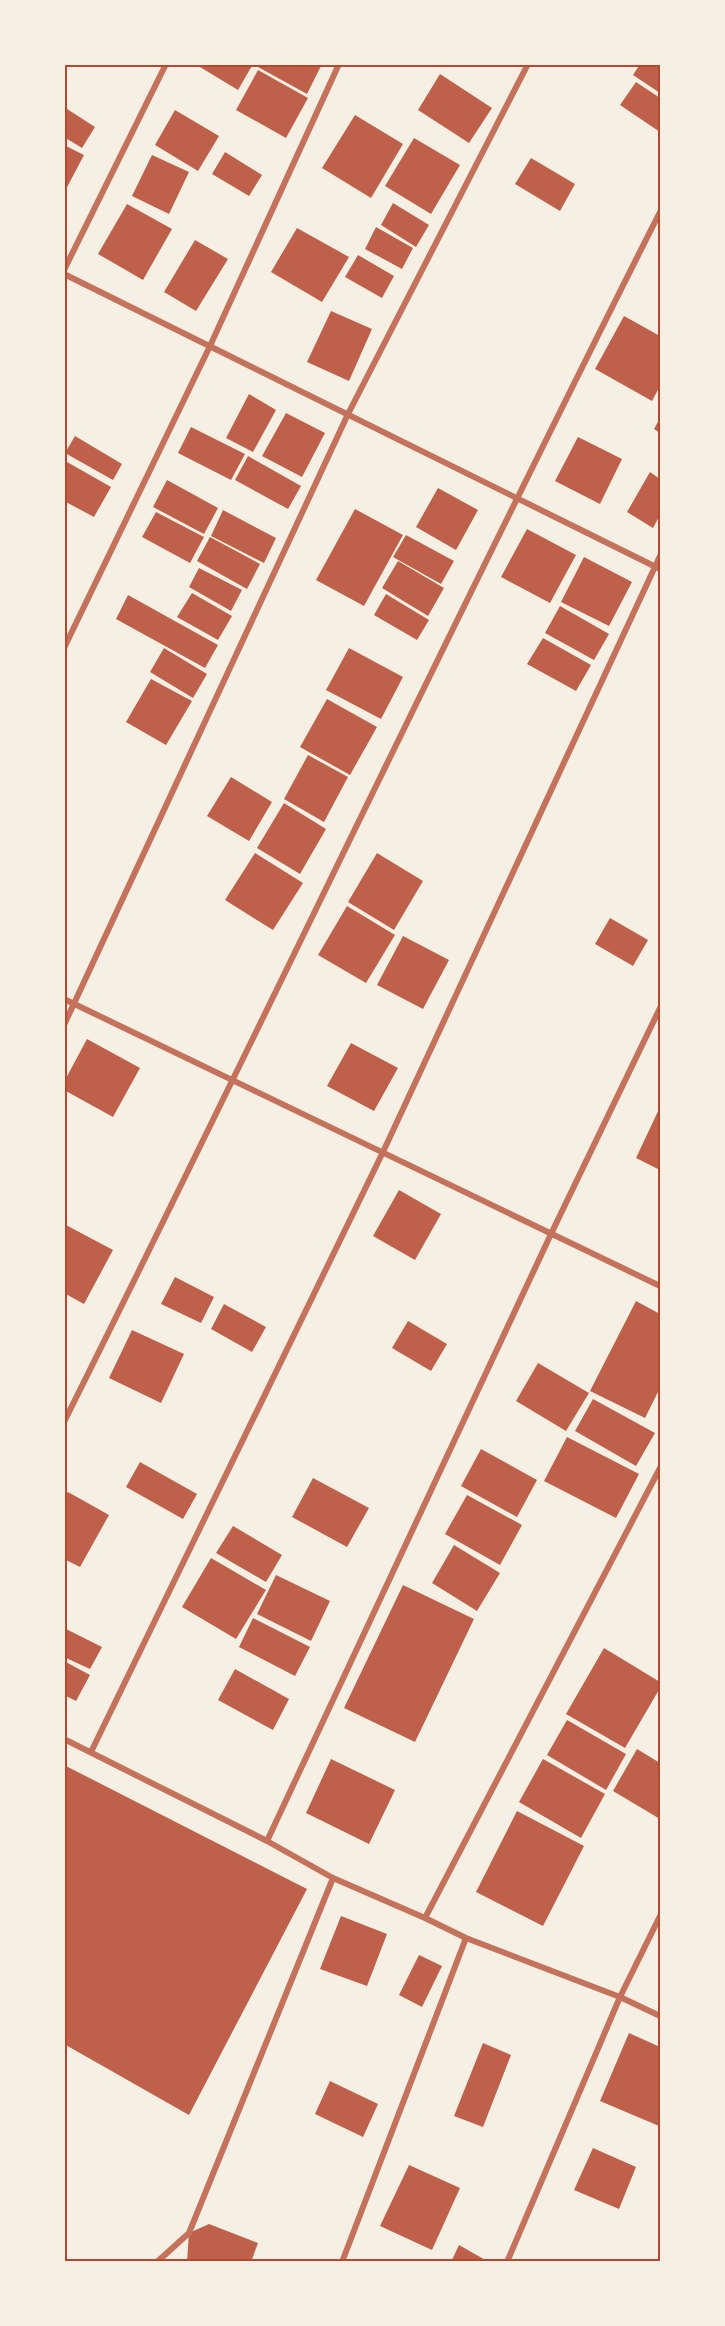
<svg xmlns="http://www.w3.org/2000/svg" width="725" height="2326" font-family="Raleway,sans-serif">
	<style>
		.building { fill: #bf614a }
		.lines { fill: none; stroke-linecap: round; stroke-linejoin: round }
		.minor { stroke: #c5725c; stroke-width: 6 }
		.neatline { fill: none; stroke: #b5482f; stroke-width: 2 }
	</style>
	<rect width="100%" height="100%" fill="#f6efe4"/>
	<path class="building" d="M195,64H253L238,90Z
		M259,64H322L307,94L258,67Z
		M640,64H660V93L633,75Z
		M258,70L308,98L286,138L236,110Z
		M440,74L492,108L469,143L418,110Z
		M636,82L660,98V132L620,105Z
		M64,107L95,127L82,148L64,137Z
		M175,110L219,136L198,171L155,145Z
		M355,115L403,144L371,198L322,168Z
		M414,138L460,165L431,214L385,186Z
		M64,145L84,155L64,193Z
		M225,152L262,175L249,196L212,174Z
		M152,155L189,172L169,214L132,196Z
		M531,158L575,184L560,211L515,184Z
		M393,203L429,225L416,247L381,225Z
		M127,204L172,229L143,280L98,254Z
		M376,227L413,248L402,269L365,249Z
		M297,228L349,257L322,302L271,272Z
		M195,240L228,259L196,311L164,292Z
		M358,255L394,276L382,298L345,277Z
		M331,311L372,329L349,381L307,362Z
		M624,316L660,336V386L652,401L595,369Z
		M249,394L276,410L253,452L226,438Z
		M286,413L325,433L302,477L262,456Z
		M660,418V433L654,429Z
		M191,427L245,454L231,480L178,453Z
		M75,436L122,464L113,480L65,453Z
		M578,437L622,459L600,504L555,481Z
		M248,456L301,486L288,509L235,480Z
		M67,462L111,487L94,517L64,501V467Z
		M650,472L660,479V515L653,528L627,512Z
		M167,480L218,508L204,534L153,507Z
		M438,488L478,510L456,550L416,527Z
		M355,509L403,535L364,606L316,580Z
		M223,510L276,538L264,563L211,536Z
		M156,512L204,537L190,563L142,537Z
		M527,529L576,555L550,603L501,577Z
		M406,535L454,561L441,584L393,557Z
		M210,537L260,564L247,589L197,561Z
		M584,557L632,582L609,626L561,602Z
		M398,561L444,588L428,616L382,588Z
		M199,568L242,590L231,611L189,587Z
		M192,593L232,616L218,640L177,617Z
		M386,594L429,620L417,640L374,615Z
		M128,595L218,645L205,668L116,619Z
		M560,606L609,634L594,660L545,633Z
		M543,638L591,665L576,691L527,664Z
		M164,648L207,674L193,698L150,672Z
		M349,648L403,677L381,719L326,690Z
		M151,679L192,701L166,745L126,722Z
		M327,699L377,727L350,775L300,747Z
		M308,755L348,777L324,822L284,799Z
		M231,777L272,802L249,841L207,816Z
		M284,803L326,829L300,874L257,848Z
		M255,853L303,883L273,930L225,900Z
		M377,853L423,881L394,930L348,902Z
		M347,906L395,935L366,983L318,955Z
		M610,918L648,940L633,966L595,944Z
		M403,936L449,960L423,1009L377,985Z
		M87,1039L140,1068L113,1117L64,1090V1082Z
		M351,1043L398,1068L374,1111L327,1086Z
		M660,1107V1170L636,1158Z
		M399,1190L441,1214L415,1260L373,1236Z
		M64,1224L113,1250L84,1304L64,1293Z
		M175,1277L214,1297L201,1323L161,1304Z
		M636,1301L660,1314V1388L645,1418L590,1391Z
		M224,1304L266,1327L252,1352L211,1329Z
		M408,1321L447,1344L431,1371L392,1348Z
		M132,1330L184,1354L161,1403L109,1378Z
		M538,1363L589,1393L566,1431L516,1401Z
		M593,1399L655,1433L636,1466L575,1431Z
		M567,1437L639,1474L616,1518L544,1481Z
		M481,1449L537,1480L517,1517L461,1486Z
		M140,1462L197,1494L183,1519L126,1487Z
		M313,1478L369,1508L347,1547L292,1517Z
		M68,1492L109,1515L80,1567L64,1559V1497Z
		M467,1495L522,1525L500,1565L445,1534Z
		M233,1526L282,1555L266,1582L216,1553Z
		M454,1545L500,1573L477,1611L432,1583Z
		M211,1558L266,1590L236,1639L182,1607Z
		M276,1575L330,1601L311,1641L257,1614Z
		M403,1585L474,1619L415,1742L344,1708Z
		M253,1618L310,1647L295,1676L239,1647Z
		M64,1628L102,1647L90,1669L64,1657Z
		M604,1648L660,1682V1688L625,1748L566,1714Z
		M64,1661L90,1675L76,1701L64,1695Z
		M235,1669L289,1699L273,1730L218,1700Z
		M567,1720L626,1754L606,1790L547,1755Z
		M637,1749L660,1763V1819L613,1791Z
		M331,1759L395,1790L369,1844L306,1813Z
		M543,1759L605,1794L581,1838L519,1802Z
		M64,1765L307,1889L189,2115L64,2044Z
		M517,1811L584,1846L543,1926L476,1892Z
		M341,1916L387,1934L367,1986L320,1969Z
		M419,1955L442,1966L422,2007L399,1995Z
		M629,2033L660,2047L659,2126L600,2101Z
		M483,2043L511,2055L483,2127L454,2116Z
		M330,2081L378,2104L363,2137L315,2114Z
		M593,2148L636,2167L619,2209L574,2190Z
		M409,2165L460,2188L432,2250L380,2226Z
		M209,2224L258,2243L251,2262H187L189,2233Z
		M459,2245L489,2262H451Z"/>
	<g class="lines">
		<path class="minor" d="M64,270L166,64
			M64,274L660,569
			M64,648L210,346L339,64
			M64,999L660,1286
			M64,1025L348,414L528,64
			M64,1422C265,1019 457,613 660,212
			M64,1739L267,1841L333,1878L425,1918L466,1938L620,1997L660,2016
			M91,1752L383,1152L660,556
			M267,1841L551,1234L660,1008
			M425,1918L660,1468
			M157,2262L189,2233L333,1878
			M342,2262L466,1938
			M507,2262L620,1997L660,1916"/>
	</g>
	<rect width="725" height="2326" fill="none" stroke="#f6efe4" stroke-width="132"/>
	<rect x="66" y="66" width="593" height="2194" class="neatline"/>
</svg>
